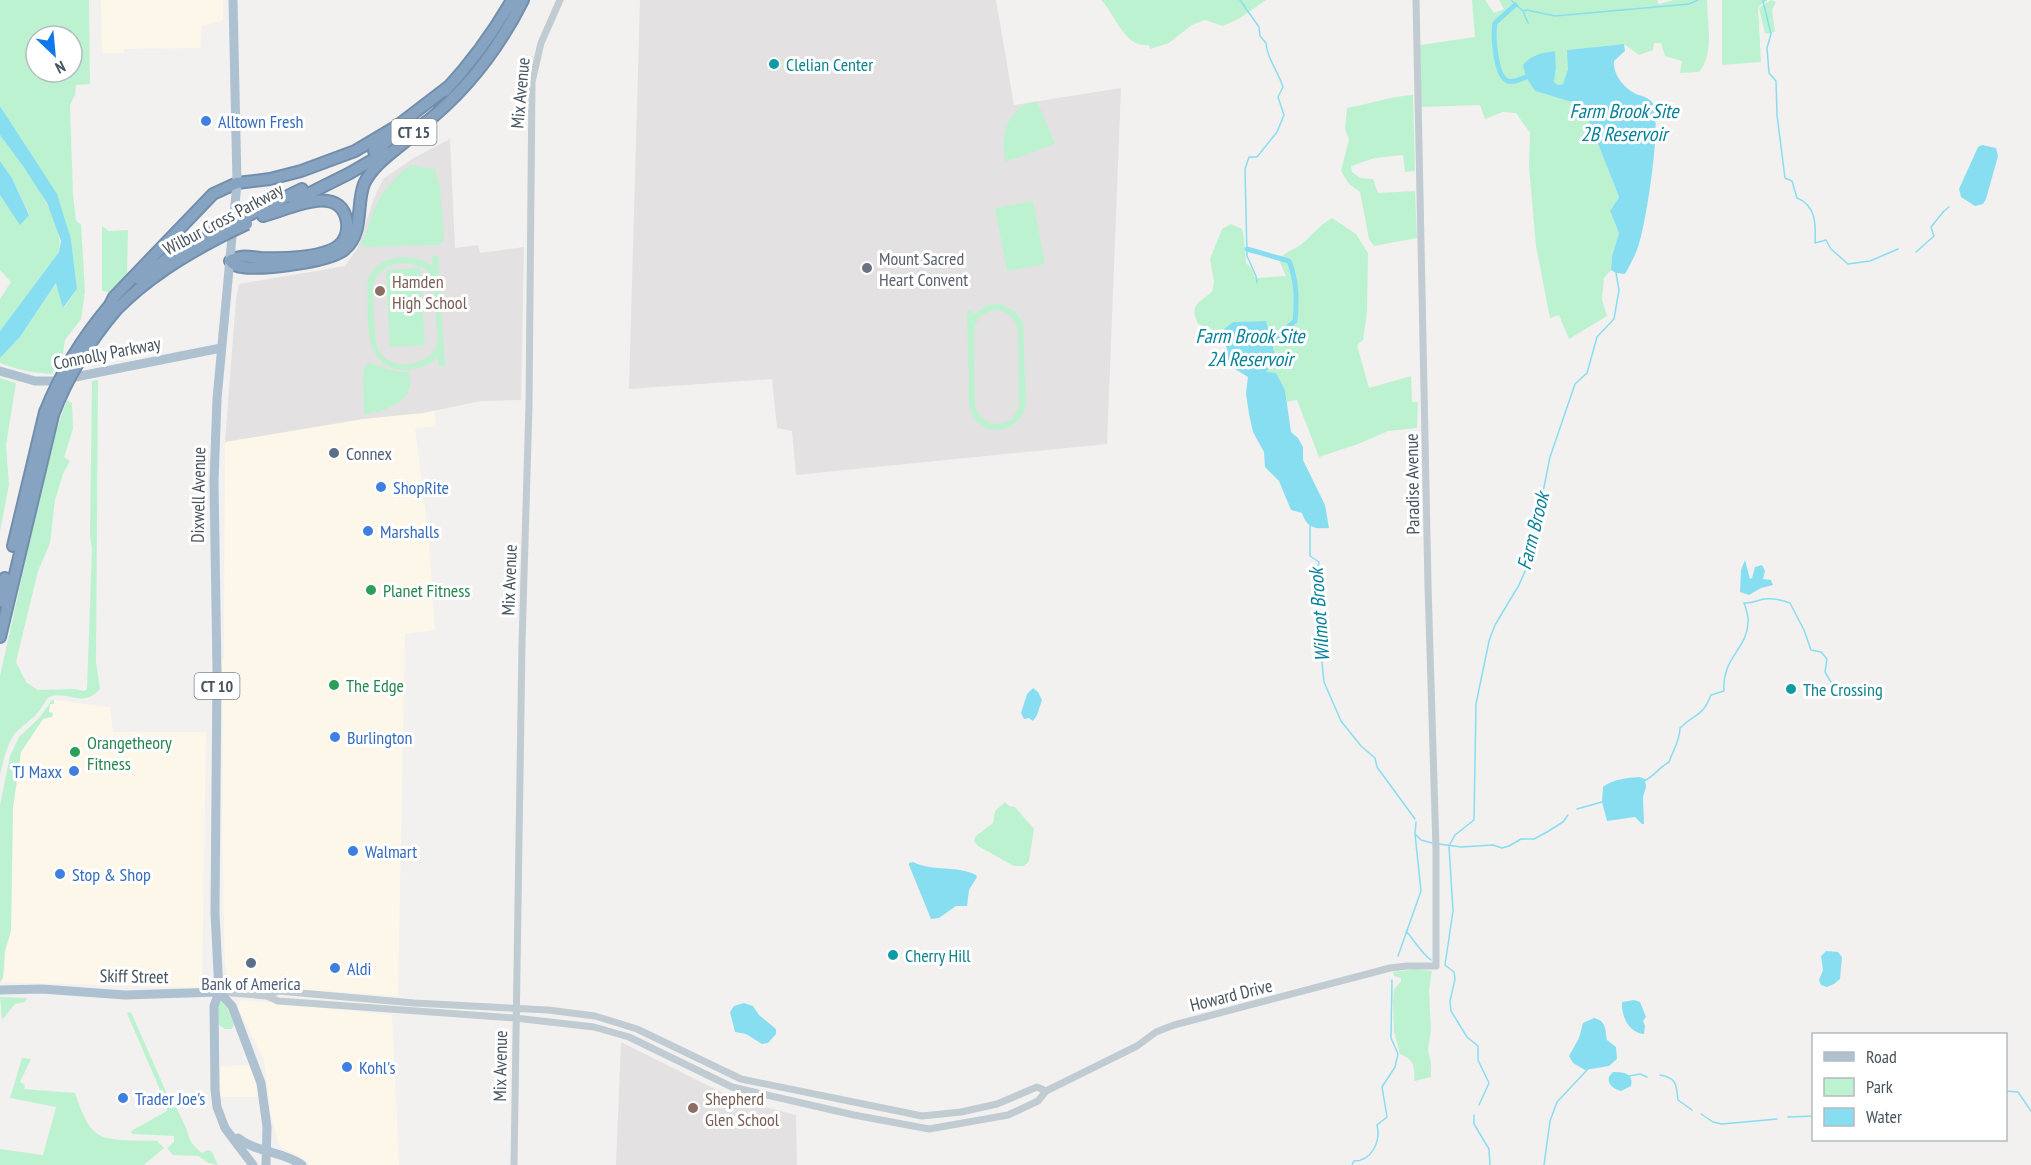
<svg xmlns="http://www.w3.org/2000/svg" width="2031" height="1165" font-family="'PT Sans Narrow',sans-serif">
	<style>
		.commercial { fill: #fdf7e9 }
		.education { fill: #e4e1e2 }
		.green { fill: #bdf2d0; fill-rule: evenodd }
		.water { fill: #88def1 }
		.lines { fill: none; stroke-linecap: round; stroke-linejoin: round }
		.stream { stroke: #88def1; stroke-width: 1.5 }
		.canal { stroke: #88def1; stroke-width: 5 }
		.highway-casing { stroke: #718fad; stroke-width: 14 }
		.minor { stroke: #c0cbd2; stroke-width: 7 }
		.major { stroke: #aec1d0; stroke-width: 9 }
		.highway { stroke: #86a4c1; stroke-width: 10 }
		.highway-bridge-casing { stroke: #718fad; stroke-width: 14; stroke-linecap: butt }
		.highway-bridge { stroke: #86a4c1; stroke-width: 10 }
		.culture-dot { fill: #0f9aa8; stroke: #fff; stroke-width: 2 }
		.shop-dot { fill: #3f7fe0; stroke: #fff; stroke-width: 2 }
		.worship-dot { fill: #6b7280; stroke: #fff; stroke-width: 2 }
		.education-dot { fill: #8d6e63; stroke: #fff; stroke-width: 2 }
		.service-dot { fill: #5c6f8a; stroke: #fff; stroke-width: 2 }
		.leisure-dot { fill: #2e9e5b; stroke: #fff; stroke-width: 2 }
		.labels { text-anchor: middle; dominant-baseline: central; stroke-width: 6; stroke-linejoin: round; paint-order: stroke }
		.shield { fill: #fff; stroke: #7e878f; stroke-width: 1.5 }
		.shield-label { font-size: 16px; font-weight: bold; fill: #47545f }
		.culture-label { font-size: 18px; fill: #0d838f; stroke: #fff; text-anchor: start }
		.street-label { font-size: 18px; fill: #47545f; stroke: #fff }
		.shop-label { font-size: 18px; fill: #366cbe; stroke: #fff; text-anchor: start }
		.worship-label { font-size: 18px; fill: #5b616d; stroke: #fff; text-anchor: start }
		.education-label { font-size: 18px; fill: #785e54; stroke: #fff; text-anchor: start }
		.service-label { font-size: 18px; fill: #4e5e75; stroke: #fff; text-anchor: start }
		.leisure-label { font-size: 18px; fill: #27864d; stroke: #fff; text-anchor: start }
		.water-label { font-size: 20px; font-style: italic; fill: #07819b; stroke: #fff }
	</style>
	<rect width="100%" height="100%" fill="#f3f0f0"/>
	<path class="commercial" d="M101,0H223V20L202,26L200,48L124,49V53H102Z
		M434,410L436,426L415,428L428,530L435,630L405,634L398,996L230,985L225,964L222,845L223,719L217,659L224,658L225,442L363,419Z
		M54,700L110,707L113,732H206L202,988L1,982L5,969V951L11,931L13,808L21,752L43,719L47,705Z
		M243,1000L392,1015L399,1165H310L299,1156L282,1148L278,1143L271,1114L264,1059L238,1008L239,1002Z
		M251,1065L259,1097H221L220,1066Z"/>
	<path class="education" d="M640,0H996L1014,105L1121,88L1107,444L796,475L792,431L777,428L772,379L629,389Z
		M450,139L455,248L478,245L480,253L524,247L521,400L481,401L423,413L363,419L225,442L236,299L239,284L345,266L358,247L374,198L383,179L412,159Z
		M621,1042L737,1100L796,1115L797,1165H616Z"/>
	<path class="green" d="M0,0H89L90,84L76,85L75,95L70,105L73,195L76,221L81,224L85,292L81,319L65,340L63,354L52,374C33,373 18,370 0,363V358L20,337L57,282L64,308L77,289L71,239L26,147L0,106ZM36,36H72V72H36Z
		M1101,0H1266L1240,18L1223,26L1205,20L1192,25L1169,43L1150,49L1149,45C1124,48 1116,15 1101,0Z
		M1472,0H1485L1494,13L1504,9L1499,0H1657L1659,4L1674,0H1707C1707,24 1715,52 1699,72L1680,73L1682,61L1665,56L1661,43H1654L1653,50L1639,55L1624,44L1568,50V69L1563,84L1558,85L1554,82L1556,68L1555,51L1533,56L1525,73L1535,91L1575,103L1585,111L1619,197L1610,211L1619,233L1612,256L1611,270L1604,278L1602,299L1607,316L1569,339L1559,315L1550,318L1536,246L1529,167L1530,133L1516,113L1503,112L1485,119L1480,105L1421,107L1420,45L1475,37Z
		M1722,0H1768L1758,7L1761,62L1722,65Z
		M1771,0L1776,2L1772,10L1775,31L1771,34L1765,33L1759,8Z
		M1413,95L1415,171L1405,172L1403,155L1375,158L1351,166L1352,172L1360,178L1373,179L1378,193L1415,191L1417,238L1374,246L1369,239L1360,192L1349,184L1341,171L1349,139L1345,129L1347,108C1369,104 1391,96 1413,95Z
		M1037,101L1055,144L1006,162C999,136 1007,106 1037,101Z
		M0,135C20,161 66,219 59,252L0,331V299L11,282L0,270V195L20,224L29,214L12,178L0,161Z
		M411,165L435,169L438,183L440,185L444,241L438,245L364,247L361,243C368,232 369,220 375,208C381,193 397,174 411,165Z
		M1033,201L1045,264L1007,271L995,208Z
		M1332,218L1356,234L1368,253L1367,312L1363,340L1357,345L1369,388L1411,376L1412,402H1418L1417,428L1388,431L1358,444L1319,457L1297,400L1287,402L1285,390L1276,374L1265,373L1277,362L1266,321L1233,322L1224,329L1214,330L1198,324C1189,305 1198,303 1212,292L1214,281L1210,259L1222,229L1231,224L1242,229L1244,238L1246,263L1251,268L1256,278L1286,276L1279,260C1285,251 1295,250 1303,243C1313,234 1320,225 1332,218Z
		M102,226L109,231L128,230L127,275L109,292L102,291Z
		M432,256H438L445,366L439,367L438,357C429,365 417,370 404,370C361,368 369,318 367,287C369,255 411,250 433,266ZM405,263L423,267L432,277L438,340C435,365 392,374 379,351C373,340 374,300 373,286C376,269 390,263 405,263Z
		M420,268L425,345L390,347L386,270Z
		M1000,304L1016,312L1023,323L1026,402C1024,431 983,442 971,412C967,403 969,391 969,380C968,357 967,334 967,311H973L974,314L987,305ZM991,310C1006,309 1015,317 1018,331L1019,407L1011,420L997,424C984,423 977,415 975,403L974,329L979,317Z
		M370,363L398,372H409C417,402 387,410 364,415L363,376L365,365Z
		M0,378L16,383L6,445L9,485L0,531Z
		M98,380L96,662L100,689C83,708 71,692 52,696C45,698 44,705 40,710C33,720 20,726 13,736C6,748 3,762 0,775V676L52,442L67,400L72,403L73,429L64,457L70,461L63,474L55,500L50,543L38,571L16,662L26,682L38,690L75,689L84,691L87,689L92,548L90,536L92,381Z
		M52,700H54V704H50L49,712L53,713L52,717L43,719L21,752L13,808L11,931L5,951L3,978L0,982V805L10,756L19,737L39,718Z
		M1005,802L1009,806L1015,807L1034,829L1029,861L1024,866H1014L978,846L974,841L976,836L993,823L995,811Z
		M1415,969L1432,971L1429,989L1431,1030L1428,1050L1431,1063V1077L1414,1081C1415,1067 1414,1059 1400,1054L1394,1032L1393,1002L1394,990L1401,981V978L1394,976L1393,972Z
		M0,997L27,998L25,1002L15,1004L2,1020Z
		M221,1001L227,1007L234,1024L232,1029H225L217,1024L218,1004Z
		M131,1012L167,1094H170L187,1130C188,1139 194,1147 202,1153L208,1150L212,1152L218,1165L209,1163L198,1156L173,1155L167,1148L174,1142V1136L132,1134L131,1131L167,1111V1106L129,1018L127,1013Z
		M22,1058L31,1059L20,1082L25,1085L24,1089L75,1093C80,1107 86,1127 99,1135C110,1142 143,1140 157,1141L164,1148L144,1165H0V1149L43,1155L56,1107L10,1098Z"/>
	<path class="water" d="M1624,44L1625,51L1614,61C1613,75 1624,88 1636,94C1641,96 1648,97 1652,102C1663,118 1646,223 1639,244C1636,254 1630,265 1625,274L1616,273L1611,270L1612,256L1619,233L1610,211L1619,197L1585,111L1575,103L1535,91L1526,77L1523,65C1532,54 1542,53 1555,51L1556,68L1554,82L1558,85L1563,84L1568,69L1567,50Z
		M0,106L57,194L71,239L77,289L63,308L56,283L20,337L0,358V331L59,252L61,241L47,203L23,166L0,135Z
		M1982,145L1996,148L1998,156L1986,199L1983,204L1975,206L1961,197L1959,189L1978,147Z
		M0,161L12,178L29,215L20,225L0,195Z
		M1266,321L1277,362L1266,372L1276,373L1285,390L1291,432L1298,438L1303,447V460L1325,505L1329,528C1314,529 1307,528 1302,513L1291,510L1279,481L1265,467L1264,452L1253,432L1249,414L1246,394L1248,377L1232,367L1228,360L1224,329L1233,322Z
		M1745,560L1750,579L1752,578L1755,567L1762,565L1765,571L1763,579L1771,580L1773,585L1761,588L1749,595L1740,592L1741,570Z
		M1033,688L1038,692L1042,700L1037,715L1033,721L1029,718L1024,719L1021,713L1027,694Z
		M1639,777L1645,779L1646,787L1643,797L1644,824H1642L1635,817L1607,821L1602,802L1603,787C1613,779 1627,778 1639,777Z
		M913,862C933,872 957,865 976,875L977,877L969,890L967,906H956L939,918L931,919L909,865V863Z
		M1826,951L1838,952L1842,957L1840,979L1834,984L1827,987L1821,985L1819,980L1823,970L1821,956Z
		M1634,1000L1640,1002L1646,1017L1643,1021L1645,1026L1644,1034C1629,1033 1621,1016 1622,1002Z
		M744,1003L753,1006L759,1015L776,1029V1034L768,1043L762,1044L746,1034L735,1032L730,1012L734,1006Z
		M1594,1018C1607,1021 1605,1030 1607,1040L1616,1047L1617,1059L1609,1066L1585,1070L1573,1063L1569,1056L1579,1038L1583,1023Z
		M1613,1072C1623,1072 1634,1073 1631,1086L1621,1091C1612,1089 1603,1080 1613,1072Z"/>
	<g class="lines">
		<path class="stream" d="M1240,0L1259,27L1260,36L1266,43C1267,59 1278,71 1283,87L1278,97L1284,115L1277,132L1257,157H1249L1245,169L1247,256L1256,276L1257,283
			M1511,0L1523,11L1528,23
			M1765,0L1763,1L1771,34L1767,48L1769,73L1776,81L1777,115L1785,178L1792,181L1797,198C1816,205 1816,225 1815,243L1826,240L1831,249L1848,264L1870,261L1898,249
			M1523,11L1527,10L1555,16L1689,4L1698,0
			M1916,252L1934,236L1931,227L1944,211L1949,207
			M1310,525V556L1319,562L1314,584L1324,682L1341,721L1361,746L1375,758L1377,767L1415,819
			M1644,781C1655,776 1658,768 1669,762C1673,750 1680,741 1680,728C1695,713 1702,718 1711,695L1724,691C1721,659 1748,648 1748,622C1749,616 1746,609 1744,603C1752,604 1757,600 1764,599C1774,598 1782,600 1790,603L1804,630L1811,650L1821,652L1827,659L1825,672L1832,684
			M1577,809L1602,802
			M1415,834L1421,840L1432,843
			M1439,844L1461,847L1493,845L1502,848L1509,846L1521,839H1534L1547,832L1563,822L1568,815
			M1406,931C1415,941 1421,953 1431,960
			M1398,956L1421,891L1415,834L1416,822
			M1660,1075C1678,1078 1676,1086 1678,1100L1692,1110
			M1629,1076L1640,1074L1647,1077
			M2006,1091L2018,1092L2031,1111
			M1479,1105L1489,1083L1478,1060V1046L1467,1037L1451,1011L1450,1001L1455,979L1454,972L1445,965L1453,911L1449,846L1455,835L1474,820L1476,704L1489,641L1495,625L1519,585L1529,562L1550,457L1575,384L1587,373L1597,337L1614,319L1619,290L1616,273
			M1701,1114L1713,1122L1722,1124L1777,1119
			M1474,1115V1124L1489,1149L1490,1165
			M1788,1117L1814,1116
			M1352,1165L1354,1161C1372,1161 1381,1141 1377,1125L1387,1117L1382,1087L1395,1067L1398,1054L1391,1038L1392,980
			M1544,1165L1550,1121L1557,1102L1588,1069"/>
		<path class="canal" d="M1515,5L1495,23C1493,34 1495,77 1508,81C1514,83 1521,79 1526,77
			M1247,249L1289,261C1297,281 1297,300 1295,321L1273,340L1268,342"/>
		<defs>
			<path id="highway" d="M445,91C471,63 493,33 512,0
				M423,125C465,92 499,48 523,0
				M374,151L409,125
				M294,201L350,173L386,152
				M247,216L302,189
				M263,216C284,212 340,180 347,222C348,232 346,240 338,246C322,258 280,259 261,258C249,257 240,254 230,261C234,265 237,267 242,267C262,270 331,262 345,249C364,233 356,204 364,184C375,159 409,143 426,122
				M139,279L176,252L221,228
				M110,305L114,297L213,194L237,183L270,179L301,171L355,151L397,126L448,87
				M116,310C146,279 182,257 220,237
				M13,546L45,412
				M0,601L5,578
				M0,637L53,415"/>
		</defs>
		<use href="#highway" class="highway-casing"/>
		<path class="minor" d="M219,992L267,996L278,1001L515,1018L594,1027L629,1037L732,1087L854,1115L929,1129L1008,1115L1038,1101L1046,1091L1137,1046L1156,1032L1174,1025L1390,968L1407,966H1436V849L1428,585L1416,0
			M267,996L278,991L414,1003L548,1010L595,1016L637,1029L741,1079L922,1116L961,1112L997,1104L1037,1087L1046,1091
			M514,1165L522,644L529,405L532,82L541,43L560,0"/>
		<path class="major" d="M233,0L237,183L217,399L214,481L217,672L215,913L219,992L214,1006L215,1090L217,1107L225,1128L253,1165
			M0,371L35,381H55L221,348
			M0,990L42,989L125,995L219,992
			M219,992L232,1006L261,1083L267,1127L266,1165
			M238,1138C257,1153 282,1151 302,1165"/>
		<use href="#highway" class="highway"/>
		<defs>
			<path id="highway-bridge" d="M221,228L247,216
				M220,237L247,224
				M45,412C61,372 82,338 110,305
				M53,415C68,375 89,342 116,310"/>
		</defs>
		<use href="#highway-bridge" class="highway-bridge-casing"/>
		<use href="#highway-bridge" class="highway-bridge"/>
	</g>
	<g class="culture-dot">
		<circle cx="774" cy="64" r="6"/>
		<circle cx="1791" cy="689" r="6"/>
		<circle cx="893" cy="955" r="6"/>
	</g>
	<g class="shop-dot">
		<circle cx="206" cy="121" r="6"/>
		<circle cx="381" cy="487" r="6"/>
		<circle cx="368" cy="531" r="6"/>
		<circle cx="335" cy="737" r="6"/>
		<circle cx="74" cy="771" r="6"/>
		<circle cx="353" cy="851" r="6"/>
		<circle cx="60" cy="874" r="6"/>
		<circle cx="335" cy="968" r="6"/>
		<circle cx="347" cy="1067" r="6"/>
		<circle cx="123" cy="1098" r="6"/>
	</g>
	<circle class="worship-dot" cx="867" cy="268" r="6"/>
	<g class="education-dot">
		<circle cx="380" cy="291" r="6"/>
		<circle cx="693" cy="1108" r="6"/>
	</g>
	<g class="service-dot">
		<circle cx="334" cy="453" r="6"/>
		<circle cx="251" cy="963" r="6"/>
	</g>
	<g class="leisure-dot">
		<circle cx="371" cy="590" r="6"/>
		<circle cx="334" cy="685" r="6"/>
		<circle cx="75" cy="752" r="6"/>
	</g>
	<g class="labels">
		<g class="shield">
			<rect x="391.5" y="119" width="45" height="26" rx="4.5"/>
			<rect x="194.5" y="673" width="45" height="26" rx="4.5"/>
		</g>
		<g class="shield-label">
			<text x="414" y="132">CT 15</text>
			<text x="217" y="686">CT 10</text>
		</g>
		<g class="culture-label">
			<text x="786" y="64">Clelian Center</text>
			<text x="1803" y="689">The Crossing</text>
			<text x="905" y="955">Cherry Hill</text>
		</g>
		<g class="street-label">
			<text transform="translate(520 93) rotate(-85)">Mix Avenue</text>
			<text transform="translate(223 219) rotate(-28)">Wilbur Cross Parkway</text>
			<text transform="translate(107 353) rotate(-11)">Connolly Parkway</text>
			<text transform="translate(1412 484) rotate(-91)">Paradise Avenue</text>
			<text transform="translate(198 495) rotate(-89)">Dixwell Avenue</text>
			<text transform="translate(509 580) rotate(-88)">Mix Avenue</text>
			<text transform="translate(134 976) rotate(1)">Skiff Street</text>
			<text transform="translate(1231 995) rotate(-14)">Howard Drive</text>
			<text transform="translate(500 1066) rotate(-89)">Mix Avenue</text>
		</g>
		<g class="shop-label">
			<text x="218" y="121">Alltown Fresh</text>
			<text x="393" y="487">ShopRite</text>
			<text x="380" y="531">Marshalls</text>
			<text x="347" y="737">Burlington</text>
			<text x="62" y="771" text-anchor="end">TJ Maxx</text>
			<text x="365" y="851">Walmart</text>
			<text x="72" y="874">Stop &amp; Shop</text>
			<text x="347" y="968">Aldi</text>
			<text x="359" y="1067">Kohl's</text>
			<text x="135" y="1098">Trader Joe's</text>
		</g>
		<g class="worship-label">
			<text x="879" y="258">Mount Sacred<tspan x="879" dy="21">Heart Convent</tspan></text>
		</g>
		<g class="education-label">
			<text x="392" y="281">Hamden<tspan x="392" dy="21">High School</tspan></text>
			<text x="705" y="1098">Shepherd<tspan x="705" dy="21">Glen School</tspan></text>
		</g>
		<g class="service-label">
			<text x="346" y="453">Connex</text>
			<text x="251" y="983" text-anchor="middle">Bank of America</text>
		</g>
		<g class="leisure-label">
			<text x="383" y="590">Planet Fitness</text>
			<text x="346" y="685">The Edge</text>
			<text x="87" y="742">Orangetheory<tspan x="87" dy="21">Fitness</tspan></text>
		</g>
		<g class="water-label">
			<text x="1624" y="111">Farm Brook Site<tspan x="1624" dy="23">2B Reservoir</tspan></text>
			<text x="1250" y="336">Farm Brook Site<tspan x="1250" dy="23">2A Reservoir</tspan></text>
			<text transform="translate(1533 531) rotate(-76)">Farm Brook</text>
			<text transform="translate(1319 615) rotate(-94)">Wilmot Brook</text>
		</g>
	</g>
	<rect x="1812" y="1033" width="195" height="108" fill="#ffffff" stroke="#b5bbbf" stroke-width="1.5"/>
	<rect x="1824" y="1052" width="30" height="9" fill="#aec1d0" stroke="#b5bbbf" stroke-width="1.5"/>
	<text x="1866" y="1063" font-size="18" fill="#47545f">Road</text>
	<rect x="1824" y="1078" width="30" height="18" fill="#bdf2d0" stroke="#b5bbbf" stroke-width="1.5"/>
	<text x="1866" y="1093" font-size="18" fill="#47545f">Park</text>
	<rect x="1824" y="1108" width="30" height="18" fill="#88def1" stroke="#b5bbbf" stroke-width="1.5"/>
	<text x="1866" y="1123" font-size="18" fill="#47545f">Water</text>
	<g transform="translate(54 54) rotate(154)"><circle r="28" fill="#ffffff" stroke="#b5bbbf" stroke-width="1.5"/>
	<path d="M0-4.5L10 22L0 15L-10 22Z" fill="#1078ec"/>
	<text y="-9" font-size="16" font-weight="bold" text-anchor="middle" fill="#47545f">N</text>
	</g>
</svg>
